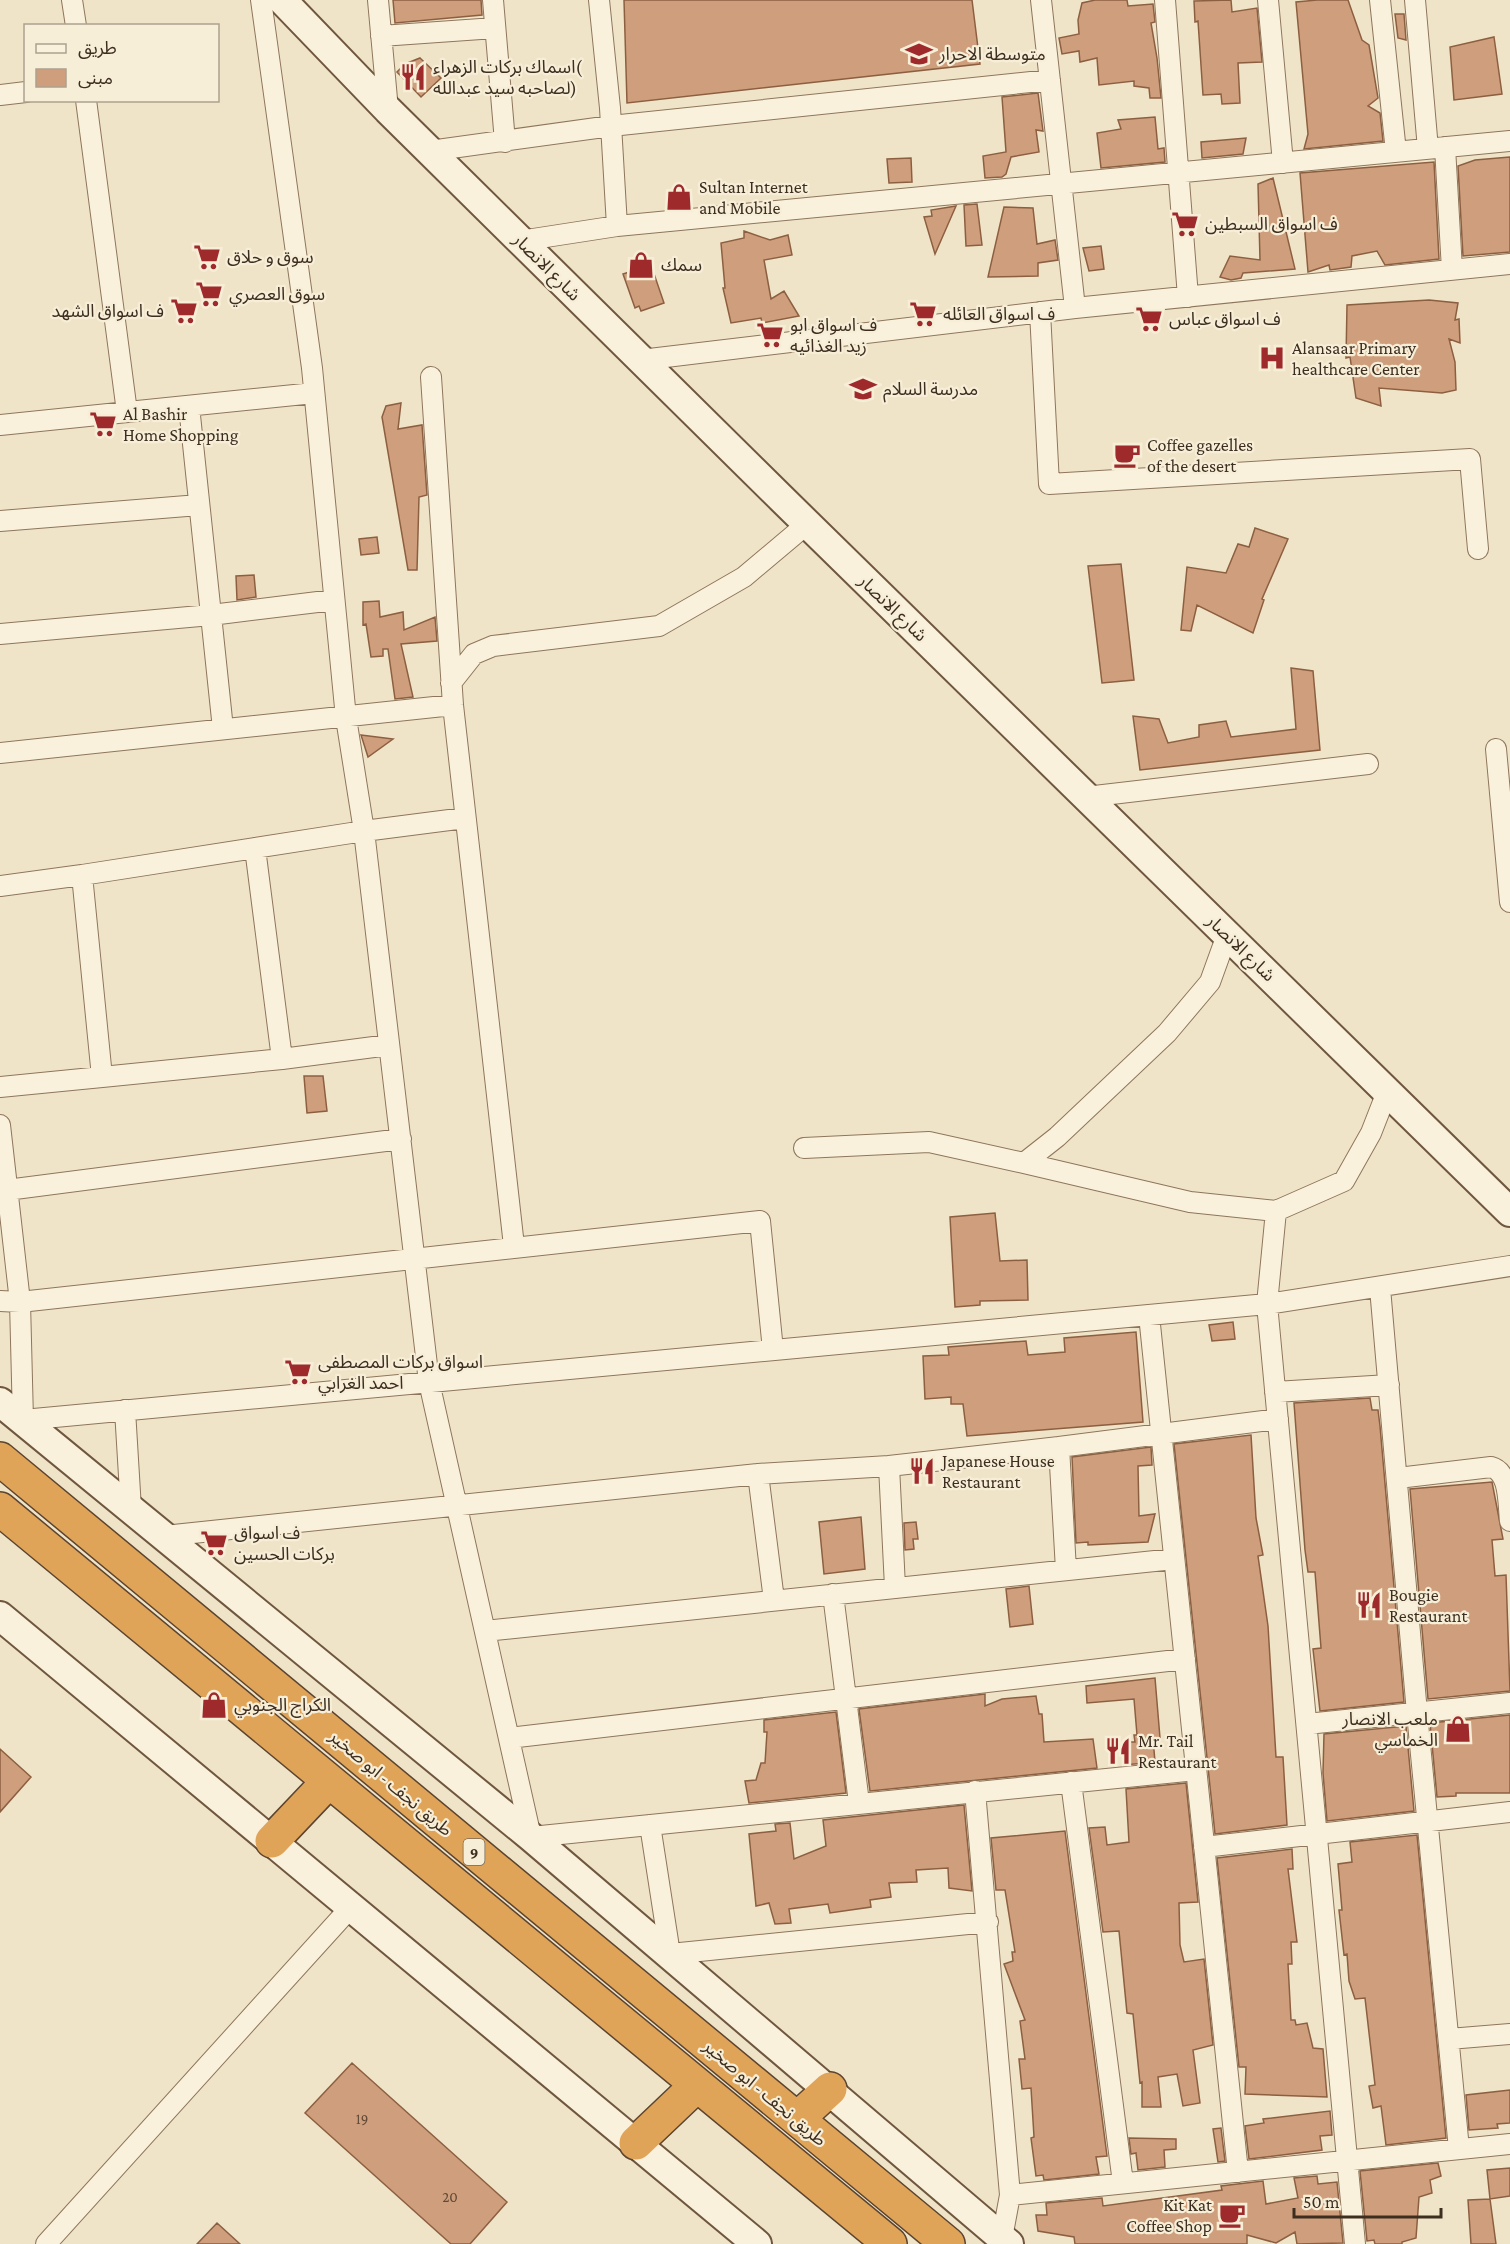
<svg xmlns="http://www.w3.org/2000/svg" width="1510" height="2244" font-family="'Crimson Pro','Noto Sans Arabic',serif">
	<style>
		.building { fill: #cf9f7d; stroke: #8d5f41; stroke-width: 1.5 }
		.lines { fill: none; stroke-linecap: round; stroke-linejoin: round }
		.street-casing { stroke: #8d765c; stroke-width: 22 }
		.secondary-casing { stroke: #6f573f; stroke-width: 32 }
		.highway-casing { stroke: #5b4430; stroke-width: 36 }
		.street { stroke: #faf1dc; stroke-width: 20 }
		.secondary { stroke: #faf1dc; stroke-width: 28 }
		.highway { stroke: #e0a458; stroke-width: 33 }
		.labels { text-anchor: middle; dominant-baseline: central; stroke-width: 4.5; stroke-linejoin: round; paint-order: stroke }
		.number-label { font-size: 15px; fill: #624a37 }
		.shield { fill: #f7eed8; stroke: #756857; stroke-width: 1.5 }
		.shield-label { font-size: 16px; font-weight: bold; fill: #3d2e20 }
		.poi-label { font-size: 18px; fill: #3d2e20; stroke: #f7eed8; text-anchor: start }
		.street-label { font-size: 18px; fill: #3d2e20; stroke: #f7eed8 }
	</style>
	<rect width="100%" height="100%" fill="#f0e4c8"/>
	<path class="building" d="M393,0H481L482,15L395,23Z
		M624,0H972L980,64L627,103Z
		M1095,0H1127L1128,6L1153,4L1155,22L1151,23L1157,58L1161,98H1150L1149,88L1134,86V81L1099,85L1097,58L1080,62L1079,51L1062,54L1059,38L1079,34L1078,20L1082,3Z
		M1231,0L1232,12L1257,8L1262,62L1238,63L1240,103L1222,104L1221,94L1203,95L1198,21L1195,22L1194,1Z
		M1317,0H1348L1362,40L1369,45L1378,98L1368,106L1380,113L1383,141L1304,149L1308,134L1296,2Z
		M1395,14H1404L1406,40L1398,38Z
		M1494,37L1502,94L1454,100L1450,47Z
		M420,58L441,78L421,97L397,72L405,64Z
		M1038,93L1043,131L1036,130L1039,152L1011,157L1006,174L1002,177L985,178L983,156L1006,152L1002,97Z
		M1155,117L1158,149L1164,148L1165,162L1101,168L1097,133L1121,129L1118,120Z
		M1246,138L1243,154L1202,158L1201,142Z
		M1510,157V252L1463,256L1458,166L1475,160Z
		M911,158L912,182L889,183L887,159Z
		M1434,162L1439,259L1385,265L1377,251L1352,256L1351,267L1330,270L1329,265L1308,272L1300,173Z
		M1273,178L1295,269L1243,273L1241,278L1231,280L1220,277L1230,256L1260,260L1258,184Z
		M977,204L982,245L966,246L964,205Z
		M956,206L935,254L924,217L932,216L931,210Z
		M1004,207L1033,208L1037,244L1055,240L1058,260L1038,263V276L988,277Z
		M744,231L770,240L788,235L792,255L764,260L771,299L784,291L799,316L762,323L761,318L731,323L723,288H725L721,243L744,238Z
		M1101,246L1104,269L1089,271L1083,248Z
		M651,265L664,303L641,311L639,306L635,308L623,274Z
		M1429,300L1458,303L1455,320L1459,319L1460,343L1449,339L1455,362L1456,390L1442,393L1379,388L1381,406L1356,398L1350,357L1346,358L1347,305Z
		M401,403L398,429L422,425L427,495L419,497L417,570H408L382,417L386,406Z
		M1255,528L1288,539L1262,599L1264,600L1253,633L1197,605L1191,631L1181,630L1187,567L1226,573L1238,544L1249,547Z
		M377,537L379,553L361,555L359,539Z
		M1121,564L1134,680L1102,683L1088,566Z
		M254,575L256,597L237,600L236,576Z
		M379,601L380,617L403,612L404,630L435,617L437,641L401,644L413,697L395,699L388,649H383V656L371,657L366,624L363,625V602Z
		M1291,668L1313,671L1320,750L1140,770L1133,716L1159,719L1168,743L1199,737V725L1226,721L1231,737L1296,729Z
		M361,735L393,739L368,757Z
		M304,1076H323L327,1111L307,1113Z
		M995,1213L1000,1261L1027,1260L1028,1300L980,1301V1305L955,1307L950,1217Z
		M1233,1322L1235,1339L1212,1341L1209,1325Z
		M1136,1332L1143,1422L967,1436L963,1404H951V1397L925,1399L923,1356L949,1355L948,1347L1026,1341L1028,1355L1065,1352L1064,1338Z
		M1370,1398L1372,1410H1378L1380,1426L1404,1702L1320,1711L1313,1649L1321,1648L1315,1572H1308L1305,1550L1294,1403Z
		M1251,1435L1256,1518L1263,1555L1258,1556L1268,1626L1276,1757H1283L1287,1825L1215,1834L1174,1444Z
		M1151,1447L1152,1465L1138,1466L1139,1516L1155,1514L1148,1542L1088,1545V1542L1076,1543L1072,1457Z
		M1492,1482L1503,1539L1492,1540L1495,1576L1506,1575L1510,1691L1428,1699L1410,1489Z
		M861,1517L865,1569L824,1574L819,1522Z
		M916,1522L918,1539H913L914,1549L905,1550L904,1523Z
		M1029,1586L1033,1624L1010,1627L1006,1589Z
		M1155,1678L1160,1738H1153L1155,1762L1124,1765L1123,1742H1135L1134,1735H1137L1134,1699L1087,1703L1086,1686Z
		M985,1694V1706L1002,1699L1036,1696L1039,1714H1042L1044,1742L1093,1739L1097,1768L870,1791L859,1709Z
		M836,1712L846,1793L749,1803L745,1781L756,1780L761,1763H765L767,1732H764V1720Z
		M1510,1715V1793H1456V1796L1437,1797L1430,1723Z
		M1406,1726L1414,1811L1327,1821L1323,1773L1324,1734Z
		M0,1749L31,1777L0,1812Z
		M1186,1783L1198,1902L1179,1903L1180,1945L1184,1962L1204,1959L1213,2045L1193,2050L1200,2103L1183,2106L1177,2074L1158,2077L1161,2107H1142V2082L1140,2083L1133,2014L1127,2013L1119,1931L1103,1932L1089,1828L1105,1827L1107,1845L1129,1842L1126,1789Z
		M964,1805L972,1891L949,1888L948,1868L916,1870L917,1882L889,1883L891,1897L870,1900L871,1907L830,1913L828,1904L789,1909L791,1923L775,1924L769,1903L756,1906L749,1834L776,1831L775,1824L790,1823L794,1859L826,1846L823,1820Z
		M1065,1831L1107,2156L1096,2157L1099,2174L1044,2180L1043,2175L1036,2176L1031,2138L1034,2137L1031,2088L1022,2089L1019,2059H1025L1020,2021L1025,2020L1004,1964L1013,1961L1012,1952H1015L1005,1890H996L991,1838Z
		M1417,1835L1446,2138L1386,2145L1381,2106L1373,2108L1369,2086L1375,2085L1365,1998L1355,1999L1349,1981L1347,1954L1344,1955L1339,1910H1342L1338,1864L1352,1862L1350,1842Z
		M1292,1849L1293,1869H1288L1297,1942H1291L1292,1964H1288L1291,2020H1295L1296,2025L1307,2023L1313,2048L1323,2049L1327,2097L1245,2094L1246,2067H1239L1217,1858Z
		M352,2063L507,2202L470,2244H451L305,2113Z
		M1510,2090V2123L1497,2124L1498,2128L1469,2130L1466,2095Z
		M1330,2111L1332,2135L1320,2136L1322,2150L1249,2159L1245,2126L1264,2123L1263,2119Z
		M1221,2128L1225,2161L1218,2162L1213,2129Z
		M1129,2138L1176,2139V2149L1164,2150L1165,2167L1138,2170L1136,2153L1131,2154Z
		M1438,2163L1441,2176L1430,2180L1432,2193L1419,2197L1416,2238L1402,2242V2244H1375L1374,2240L1367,2241L1360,2171Z
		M1510,2168V2196L1490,2199L1487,2170Z
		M1317,2176L1318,2184L1337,2182L1343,2243L1297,2244L1295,2232L1276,2243L1247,2235V2244H1075L1074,2237L1038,2231L1036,2215H1047L1046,2203L1102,2198L1103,2206L1222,2190L1221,2186L1263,2181L1266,2204L1298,2198L1294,2178Z
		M1490,2199L1496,2244H1471L1468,2200Z
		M217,2223L240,2244H197Z"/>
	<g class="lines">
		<defs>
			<path id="street" d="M72,0L76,26
				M261,0L312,368L346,718L364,831L429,1382L531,1837L1196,1770
				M378,0L388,110
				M493,0L505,142
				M599,0L610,108L617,226
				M1041,0L1075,308
				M1165,0L1188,297
				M1268,0L1283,163
				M1380,0L1396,152
				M1415,0L1428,149
				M381,36L495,28
				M0,95L26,92
				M86,100L127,412
				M1445,147L1452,270
				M430,151L611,126L1050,80
				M520,241L617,226L1510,141
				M1040,312L1049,484L1470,459L1478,549
				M641,360L1075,308L1510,264
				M431,377L453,705L514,1246
				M189,406L223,729
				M0,425L314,393
				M0,521L199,505
				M0,634L211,615L334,600
				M451,683L474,654L493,646L659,626L744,577L807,524
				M1496,749L1510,902
				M0,753L453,705
				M1086,797L1368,764
				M255,848L282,1059L102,1077L82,875L364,831L465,818
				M0,886L82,875
				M282,1059L389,1045
				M0,1087L102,1077
				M0,1125L20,1302L23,1420L1267,1304L1510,1266
				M804,1148L929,1142L1024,1163L1057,1137L1167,1033L1210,982L1227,935
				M1024,1163L1190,1202L1276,1211L1344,1181L1371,1133L1387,1092
				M7,1190L401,1139
				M1276,1211L1267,1304L1355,2244
				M1380,1288L1417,1713L1459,2149
				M0,1301L20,1302L760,1221L773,1350
				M1149,1315L1238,2172
				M1275,1392L1389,1385
				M125,1410L131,1509
				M1059,1447L1278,1419
				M758,1474L774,1600
				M1398,1478L1491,1467C1510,1472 1508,1503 1510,1521
				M164,1536L758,1474L889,1466
				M895,1587L889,1466L1059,1447L1066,1570
				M833,1594L859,1803
				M485,1631L1174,1559
				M1307,1724L1510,1703
				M509,1738L1185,1659
				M1071,1782L1123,2183
				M975,1791L1010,2195L1002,2238
				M650,1825L670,1954L988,1922
				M1204,1847L1510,1812
				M1449,2039L1510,2034
				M1010,2195L1510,2144
				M46,2244L351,1907"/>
			<path id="secondary" d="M282,0L388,110L782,499L1510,1212
				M0,1402L531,1837L1009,2244
				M0,1616L757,2244"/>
			<path id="highway" d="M0,1459L948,2244
				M0,1509L890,2244
				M272,1841L329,1781
				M797,2119L830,2089
				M636,2143L697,2085"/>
		</defs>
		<use href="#street" class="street-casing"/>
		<use href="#secondary" class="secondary-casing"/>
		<use href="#highway" class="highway-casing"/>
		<use href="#street" class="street"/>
		<use href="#secondary" class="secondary"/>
		<use href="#highway" class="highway"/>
	</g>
	<defs>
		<symbol id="school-bare" viewBox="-9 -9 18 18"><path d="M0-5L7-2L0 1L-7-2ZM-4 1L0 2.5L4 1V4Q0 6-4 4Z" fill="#9e2a2b" stroke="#f7eed8" stroke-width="2.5" paint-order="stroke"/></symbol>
		<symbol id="restaurant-bare" viewBox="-9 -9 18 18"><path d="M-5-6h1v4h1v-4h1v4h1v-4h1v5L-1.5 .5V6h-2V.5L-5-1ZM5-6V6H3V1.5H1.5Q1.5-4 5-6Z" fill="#9e2a2b" stroke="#f7eed8" stroke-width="2.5" paint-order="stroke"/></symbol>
		<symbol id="shop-bare" viewBox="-9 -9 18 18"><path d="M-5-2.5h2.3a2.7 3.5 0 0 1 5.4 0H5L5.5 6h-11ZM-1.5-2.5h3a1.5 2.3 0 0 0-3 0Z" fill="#9e2a2b" stroke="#f7eed8" stroke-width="2.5" paint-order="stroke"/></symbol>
		<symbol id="supermarket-bare" viewBox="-9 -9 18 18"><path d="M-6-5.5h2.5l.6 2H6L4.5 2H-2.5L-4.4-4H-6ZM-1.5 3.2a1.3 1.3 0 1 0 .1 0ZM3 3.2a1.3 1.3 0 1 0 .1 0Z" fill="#9e2a2b" stroke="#f7eed8" stroke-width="2.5" paint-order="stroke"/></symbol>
		<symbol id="hospital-bare" viewBox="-9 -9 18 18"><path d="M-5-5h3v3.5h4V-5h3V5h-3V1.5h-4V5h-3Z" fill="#9e2a2b" stroke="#f7eed8" stroke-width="2.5" paint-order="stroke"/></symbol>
		<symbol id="cafe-bare" viewBox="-9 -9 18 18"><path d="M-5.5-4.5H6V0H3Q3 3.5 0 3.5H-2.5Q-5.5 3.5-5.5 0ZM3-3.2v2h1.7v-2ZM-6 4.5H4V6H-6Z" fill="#9e2a2b" stroke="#f7eed8" stroke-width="2.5" paint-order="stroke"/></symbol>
	</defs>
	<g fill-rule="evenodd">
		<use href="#school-bare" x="900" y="35" width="38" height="38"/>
		<use href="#restaurant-bare" x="394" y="58" width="38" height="38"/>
		<use href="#shop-bare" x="660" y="178" width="38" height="38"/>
		<use href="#supermarket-bare" x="1166" y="205" width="38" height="38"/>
		<use href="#supermarket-bare" x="188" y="238" width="38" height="38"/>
		<use href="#shop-bare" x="622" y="246" width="38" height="38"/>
		<use href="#supermarket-bare" x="190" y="275" width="38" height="38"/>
		<use href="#supermarket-bare" x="165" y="292" width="38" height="38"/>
		<use href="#supermarket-bare" x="904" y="295" width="38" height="38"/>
		<use href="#supermarket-bare" x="1130" y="300" width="38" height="38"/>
		<use href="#supermarket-bare" x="751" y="316" width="38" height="38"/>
		<use href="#hospital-bare" x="1253" y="339" width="38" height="38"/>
		<use href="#school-bare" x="844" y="370" width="38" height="38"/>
		<use href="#supermarket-bare" x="84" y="405" width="38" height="38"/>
		<use href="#cafe-bare" x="1108" y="436" width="38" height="38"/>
		<use href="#supermarket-bare" x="279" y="1353" width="38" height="38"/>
		<use href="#restaurant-bare" x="903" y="1452" width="38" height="38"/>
		<use href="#supermarket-bare" x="195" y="1524" width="38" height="38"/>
		<use href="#restaurant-bare" x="1350" y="1586" width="38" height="38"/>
		<use href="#shop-bare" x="195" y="1686" width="38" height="38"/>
		<use href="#shop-bare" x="1439" y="1710" width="38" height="38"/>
		<use href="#restaurant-bare" x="1099" y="1732" width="38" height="38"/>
		<use href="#cafe-bare" x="1213" y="2196" width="38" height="38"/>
	</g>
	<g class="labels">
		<g class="number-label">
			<text x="362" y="2119">19</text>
			<text x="450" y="2197">20</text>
		</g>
		<rect class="shield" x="463.5" y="1839" width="21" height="26" rx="4.5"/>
		<g class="shield-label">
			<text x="474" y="1852">9</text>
		</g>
		<g class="poi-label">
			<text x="939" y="54">متوسطة الاحرار</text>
			<text x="433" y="67">اسماك بركات الزهراء(<tspan x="433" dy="21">لصاحبه سيد عبدالله)</tspan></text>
			<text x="699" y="187">Sultan Internet<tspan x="699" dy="21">and Mobile</tspan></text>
			<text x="1205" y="224">ف اسواق السبطين</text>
			<text x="227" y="257">سوق و حلاق</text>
			<text x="661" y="265">سمك</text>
			<text x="229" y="294">سوق العصري</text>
			<text x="164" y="311" text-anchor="end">ف اسواق الشهد</text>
			<text x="943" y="314">ف اسواق العائله</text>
			<text x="1169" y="319">ف اسواق عباس</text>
			<text x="790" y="325">ف اسواق ابو<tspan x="790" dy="21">زيد الغذائيه</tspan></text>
			<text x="1292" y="348">Alansaar Primary<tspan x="1292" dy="21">healthcare Center</tspan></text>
			<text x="883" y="389">مدرسة السلام</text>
			<text x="123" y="414">Al Bashir<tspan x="123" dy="21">Home Shopping</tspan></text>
			<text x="1147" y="445">Coffee gazelles<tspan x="1147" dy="21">of the desert</tspan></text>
			<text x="318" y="1362">اسواق بركات المصطفى<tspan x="318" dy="21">احمد الغرابي</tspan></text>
			<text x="942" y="1461">Japanese House<tspan x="942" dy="21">Restaurant</tspan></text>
			<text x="234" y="1533">ف اسواق<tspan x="234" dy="21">بركات الحسين</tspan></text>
			<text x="1389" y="1595">Bougie<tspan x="1389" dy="21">Restaurant</tspan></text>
			<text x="234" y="1705">الكراج الجنوبي</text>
			<text x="1438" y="1719" text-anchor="end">ملعب الانصار<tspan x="1438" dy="21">الخماسي</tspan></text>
			<text x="1138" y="1741">Mr. Tail<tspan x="1138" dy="21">Restaurant</tspan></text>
			<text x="1212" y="2205" text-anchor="end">Kit Kat<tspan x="1212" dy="21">Coffee Shop</tspan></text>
		</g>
		<g class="street-label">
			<text transform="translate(547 267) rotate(45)">شارع الانصار</text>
			<text transform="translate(893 608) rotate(44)">شارع الانصار</text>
			<text transform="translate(1241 948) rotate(44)">شارع الانصار</text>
			<text transform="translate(391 1783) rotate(40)">طريق نجف - ابو صخير</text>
			<text transform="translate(765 2093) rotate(40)">طريق نجف - ابو صخير</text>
		</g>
	</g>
	<rect x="24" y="24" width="195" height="78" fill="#f7eed8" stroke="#ada18e" stroke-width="1.5"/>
	<rect x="36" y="44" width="30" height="9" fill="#faf1dc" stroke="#ada18e" stroke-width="1.5"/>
	<text x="78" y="54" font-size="18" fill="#3d2e20">طريق</text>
	<rect x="36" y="69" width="30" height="18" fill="#cf9f7d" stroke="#ada18e" stroke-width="1.5"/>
	<text x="78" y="84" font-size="18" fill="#3d2e20">مبنى</text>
	<path d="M1294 2208v9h147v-9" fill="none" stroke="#3d2e20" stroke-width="3"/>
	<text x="1303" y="2208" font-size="18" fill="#3d2e20" stroke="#f7eed8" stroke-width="4.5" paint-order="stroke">50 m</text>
</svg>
